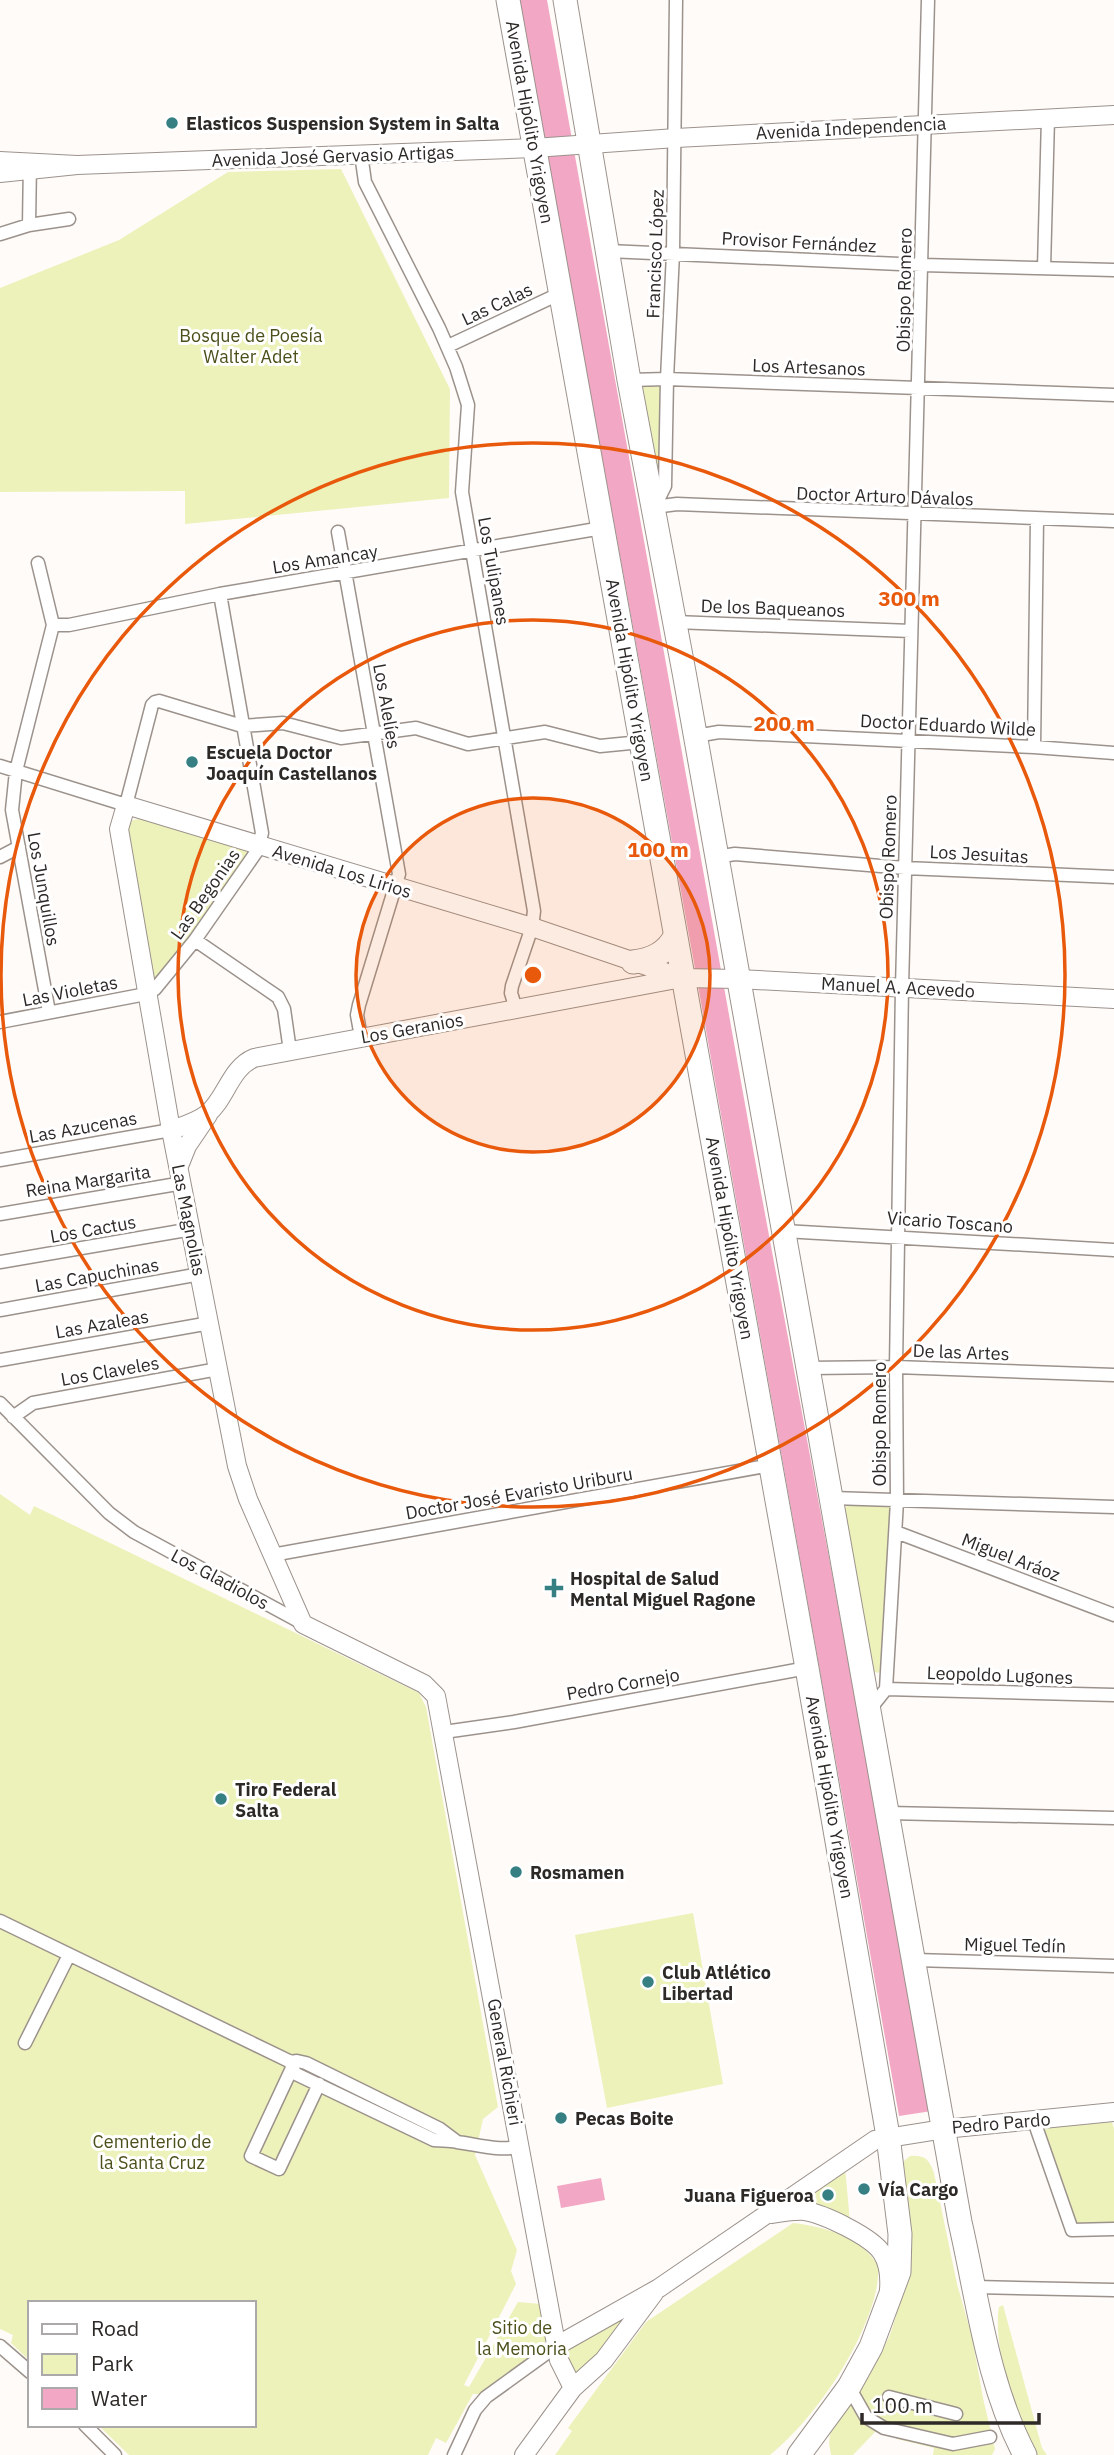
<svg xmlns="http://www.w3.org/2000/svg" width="1114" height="2455" font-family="'IBM Plex Sans',sans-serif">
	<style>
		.green { fill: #edf2bb }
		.water { fill: #f2a8c5 }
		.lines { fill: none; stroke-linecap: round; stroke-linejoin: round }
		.street-casing { stroke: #9c928c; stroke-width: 15 }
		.secondary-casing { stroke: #9c928c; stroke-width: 20 }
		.highway-casing { stroke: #9c928c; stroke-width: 25 }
		.street { stroke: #fff; stroke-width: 12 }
		.secondary { stroke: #fff; stroke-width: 18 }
		.highway { stroke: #fff; stroke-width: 23 }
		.ring { fill: none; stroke: #e8590c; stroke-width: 3.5 }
		.poi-dot { fill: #367f83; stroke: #fff; stroke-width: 2.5 }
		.labels { text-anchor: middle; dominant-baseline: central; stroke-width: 6; stroke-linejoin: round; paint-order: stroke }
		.street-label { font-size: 18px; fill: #2d2927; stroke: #fff }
		.poi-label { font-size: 18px; font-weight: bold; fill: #2d2927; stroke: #fff; text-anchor: start }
		.park-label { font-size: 18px; fill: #4c4f1a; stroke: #fff }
		.centre { fill: #e8590c; stroke: #fff; stroke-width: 3.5 }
		.ring-label { font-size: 21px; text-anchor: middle; font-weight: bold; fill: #e8590c; stroke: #fff; stroke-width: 6; stroke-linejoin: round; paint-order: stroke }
	</style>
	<rect width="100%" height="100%" fill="#fffbf8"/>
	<path class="green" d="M341,169L450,389L449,498L185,524V491L0,492V288L119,240L228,172Z
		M642,385L663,387L662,481L656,494L636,388Z
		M144,818L248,850L247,859L158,982L151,983L127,825L133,820Z
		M0,1494L30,1515L34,1506L419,1693L426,1707L498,2107L483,2119L475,2155L517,2250L511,2271L516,2284L464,2385L469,2387L518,2302L541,2304L547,2334L545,2342L537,2353L485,2394H473L446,2443L436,2438L428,2455H129L98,2425H254V2303H30V2361L11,2343L13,2335L0,2329Z
		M848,1505L892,1506L882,1669L878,1673L872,1671L840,1511Z
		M693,1913L723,2084L607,2108L575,1935Z
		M1112,2122L1114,2129V2224L1074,2226L1043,2128Z
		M910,2156C925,2155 929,2159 934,2173L957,2284L972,2337L983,2398L995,2449L992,2455H933L934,2448L897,2439L890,2433L878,2429L853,2455H831L829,2443L830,2434L879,2357L890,2335L896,2316L902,2288V2168L904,2161Z
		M845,2167L850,2222L792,2204Z
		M793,2223C826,2227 862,2237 879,2267C878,2277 877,2289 874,2299C858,2354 814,2419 770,2455H555L572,2431L568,2428L646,2322Z
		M1003,2305L1042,2448L1047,2455H1034C1016,2420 992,2345 999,2307Z
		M633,2313L582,2372L575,2373L568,2368L565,2347Z"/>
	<path class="water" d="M519,0H547L757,1171L932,2111L899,2116L694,963Z
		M601,2178L605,2200L561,2208L557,2186Z"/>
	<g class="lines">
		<defs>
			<path id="street" d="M361,154L365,182L439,328L456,367L468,405L462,492L534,911L532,927L512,986L511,993L516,1009
				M29,225L30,162
				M0,234L29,225L69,219
				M608,251L922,265L1114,270
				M1044,268L1048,118
				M448,346L561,293
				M629,380L667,379L1114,395
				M655,506L665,486L667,379L673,253L676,0
				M654,507L677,504L1114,521
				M338,532L399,874L359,1005L357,1015L361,1037
				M38,563L53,625L16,771L12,810L49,1012
				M675,622L911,631
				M53,625H69L220,594L602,528
				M696,736L719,732L1034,747L1114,753
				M1034,747L1037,519
				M0,766L126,805L152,705L155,702L159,701L242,726L283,723L341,738L416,728L468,744L545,732L600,746L641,742
				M0,857L19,847
				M716,857L735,854L905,868L1114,877
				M195,940L278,997L284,1009L290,1051
				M0,1022L146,994L155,989L195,940L257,851L262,833L220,594
				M0,1160L171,1130
				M0,1214L183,1183
				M784,1231L1114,1250
				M0,1262L192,1229
				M0,1310L200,1274
				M0,1360L210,1323
				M808,1368L896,1367L1114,1375
				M0,1403L109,1513L134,1532L302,1623
				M13,1417L33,1403L218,1369
				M832,1498L1114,1507
				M896,1532L1114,1615
				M272,1555L771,1465
				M886,1689L1114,1695
				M870,1709L886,1689L897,1501L896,1367L902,987L928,0
				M444,1732L514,1722L807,1668
				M888,1813L1114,1818
				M0,1921L291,2062
				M915,1960L1114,1966
				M25,2043L69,1955
				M292,2068L251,2156L279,2169L319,2084
				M1034,2121L1072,2230L1114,2229
				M456,2141L440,2129L306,2063L297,2061L291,2062L292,2068L296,2074L434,2140C442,2141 449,2140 457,2142C479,2145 497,2151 519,2147
				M975,2287L1114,2290
				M0,2346L30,2372
				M849,2387L866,2417L884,2428L953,2444L990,2437
				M889,2397L956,2414
				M85,2425L115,2455
				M454,2455L475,2410L486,2397L558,2345"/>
			<path id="secondary" d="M0,161L77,165L0,173
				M77,165L534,148L676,138L1114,115
				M171,1130C183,1126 197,1122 207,1114C226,1099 230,1068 254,1058L682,978L738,979L1114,999
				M179,1166L187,1146L208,1115
				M772,2214C783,2212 794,2210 805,2211C824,2214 872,2237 882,2253C889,2264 890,2277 889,2290
				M558,2345L659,2288L875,2140L944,2129L1114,2112
				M573,2388L559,2360L436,1696L424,1684L303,1624L248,1499L237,1466L171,1130L119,829L126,805L532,927L682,978
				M524,2455L573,2388L604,2360L654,2293"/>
			<path id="highway" d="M508,0L807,1668L888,2136L900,2234L899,2272L871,2347L849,2387L799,2455
				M565,0L629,380L684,672L960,2222C978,2300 987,2383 1025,2455
				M633,962C652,960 667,953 675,936"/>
		</defs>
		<use href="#street" class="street-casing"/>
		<use href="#secondary" class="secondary-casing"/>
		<use href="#highway" class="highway-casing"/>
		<use href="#street" class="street"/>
		<use href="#secondary" class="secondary"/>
		<use href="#highway" class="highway"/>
	</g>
	<circle cx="533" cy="975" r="177" fill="#e8590c" fill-opacity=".12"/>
	<g class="ring">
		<circle cx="533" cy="975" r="177"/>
		<circle cx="533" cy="975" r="355"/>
		<circle cx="533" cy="975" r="532"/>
	</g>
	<g class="poi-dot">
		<circle cx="172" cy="123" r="7"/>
		<circle cx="192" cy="762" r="7"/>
		<path d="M550.5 1577.5h7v7h7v7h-7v7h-7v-7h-7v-7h7z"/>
		<circle cx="221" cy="1799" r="7"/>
		<circle cx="516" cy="1872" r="7"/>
		<circle cx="648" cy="1982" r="7"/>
		<circle cx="561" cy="2118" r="7"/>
		<circle cx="864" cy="2189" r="7"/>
		<circle cx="828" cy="2195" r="7"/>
	</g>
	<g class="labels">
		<g class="street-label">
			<text transform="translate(530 122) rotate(80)">Avenida Hipólito Yrigoyen</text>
			<text transform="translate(851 128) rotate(-3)">Avenida Independencia</text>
			<text transform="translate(333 156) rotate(-2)">Avenida José Gervasio Artigas</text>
			<text transform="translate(799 242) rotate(3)">Provisor Fernández</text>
			<text transform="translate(655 254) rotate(-88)">Francisco López</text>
			<text transform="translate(904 290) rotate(-89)">Obispo Romero</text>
			<text transform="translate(497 304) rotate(-25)">Las Calas</text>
			<text transform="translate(809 367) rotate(2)">Los Artesanos</text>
			<text transform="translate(885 496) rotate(2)">Doctor Arturo Dávalos</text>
			<text transform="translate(325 559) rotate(-9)">Los Amancay</text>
			<text transform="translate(494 571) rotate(80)">Los Tulipanes</text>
			<text transform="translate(773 608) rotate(2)">De los Baqueanos</text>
			<text transform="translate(630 680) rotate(80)">Avenida Hipólito Yrigoyen</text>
			<text transform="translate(387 706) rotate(80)">Los Alelíes</text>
			<text transform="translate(948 725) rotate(3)">Doctor Eduardo Wilde</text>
			<text transform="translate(979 854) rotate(3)">Los Jesuitas</text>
			<text transform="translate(888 857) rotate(-88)">Obispo Romero</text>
			<text transform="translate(342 871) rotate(17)">Avenida Los Lirios</text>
			<text transform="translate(44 889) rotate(80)">Los Junquillos</text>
			<text transform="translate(205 894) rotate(-55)">Las Begonias</text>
			<text transform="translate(898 987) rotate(3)">Manuel A. Acevedo</text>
			<text transform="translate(70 991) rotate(-11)">Las Violetas</text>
			<text transform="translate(412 1028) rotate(-10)">Los Geranios</text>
			<text transform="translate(83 1127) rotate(-10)">Las Azucenas</text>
			<text transform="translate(88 1181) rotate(-9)">Reina Margarita</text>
			<text transform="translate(189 1220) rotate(79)">Las Magnolias</text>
			<text transform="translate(950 1222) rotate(4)">Vicario Toscano</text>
			<text transform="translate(93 1229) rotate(-10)">Los Cactus</text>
			<text transform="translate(730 1238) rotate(80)">Avenida Hipólito Yrigoyen</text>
			<text transform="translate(97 1275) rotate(-10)">Las Capuchinas</text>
			<text transform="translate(102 1324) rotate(-10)">Las Azaleas</text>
			<text transform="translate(961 1352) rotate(2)">De las Artes</text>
			<text transform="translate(110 1371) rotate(-10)">Los Claveles</text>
			<text transform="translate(879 1424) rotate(-90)">Obispo Romero</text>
			<text transform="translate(519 1493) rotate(-10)">Doctor José Evaristo Uriburu</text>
			<text transform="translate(1011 1557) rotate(21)">Miguel Aráoz</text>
			<text transform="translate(220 1579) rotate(28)">Los Gladiolos</text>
			<text transform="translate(1000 1675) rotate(2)">Leopoldo Lugones</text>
			<text transform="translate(623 1684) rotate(-10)">Pedro Cornejo</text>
			<text transform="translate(830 1797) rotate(80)">Avenida Hipólito Yrigoyen</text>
			<text transform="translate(1015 1945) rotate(1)">Miguel Tedín</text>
			<text transform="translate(505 2062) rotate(80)">General Richieri</text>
			<text transform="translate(1001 2123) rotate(-5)">Pedro Pardo</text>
		</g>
		<g class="poi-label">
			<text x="186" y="123">Elasticos Suspension System in Salta</text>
			<text x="206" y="752">Escuela Doctor<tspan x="206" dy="21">Joaquín Castellanos</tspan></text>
			<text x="570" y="1578">Hospital de Salud<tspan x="570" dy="21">Mental Miguel Ragone</tspan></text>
			<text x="235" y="1789">Tiro Federal<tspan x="235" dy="21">Salta</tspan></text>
			<text x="530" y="1872">Rosmamen</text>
			<text x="662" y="1972">Club Atlético<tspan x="662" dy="21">Libertad</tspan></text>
			<text x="575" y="2118">Pecas Boite</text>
			<text x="878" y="2189">Vía Cargo</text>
			<text x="814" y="2195" text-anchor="end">Juana Figueroa</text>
		</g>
		<g class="park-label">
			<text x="251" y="335">Bosque de Poesía<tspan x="251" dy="21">Walter Adet</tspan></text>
			<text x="152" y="2141">Cementerio de<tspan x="152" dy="21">la Santa Cruz</tspan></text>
			<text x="522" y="2327">Sitio de<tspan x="522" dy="21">la Memoria</tspan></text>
		</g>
	</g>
	<circle cx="533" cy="975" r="10" class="centre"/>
	<g class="ring-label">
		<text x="909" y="606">300 m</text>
		<text x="784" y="731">200 m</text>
		<text x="658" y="857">100 m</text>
	</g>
	<rect x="28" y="2301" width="228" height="126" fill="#ffffff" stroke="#aba9a9" stroke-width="2"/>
	<rect x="42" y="2324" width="35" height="10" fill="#ffffff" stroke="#aba9a9" stroke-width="2"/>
	<text x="91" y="2336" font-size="21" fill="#2d2927">Road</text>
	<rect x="42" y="2354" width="35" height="21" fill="#edf2bb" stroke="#aba9a9" stroke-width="2"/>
	<text x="91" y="2371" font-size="21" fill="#2d2927">Park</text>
	<rect x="42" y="2388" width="35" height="21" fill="#f2a8c5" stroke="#aba9a9" stroke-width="2"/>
	<text x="91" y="2406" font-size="21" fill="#2d2927">Water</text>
	<path d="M862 2413v10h177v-10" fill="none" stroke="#2d2927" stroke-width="3.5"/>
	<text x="872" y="2413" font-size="21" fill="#2d2927" stroke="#ffffff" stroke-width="5" paint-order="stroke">100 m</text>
</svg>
